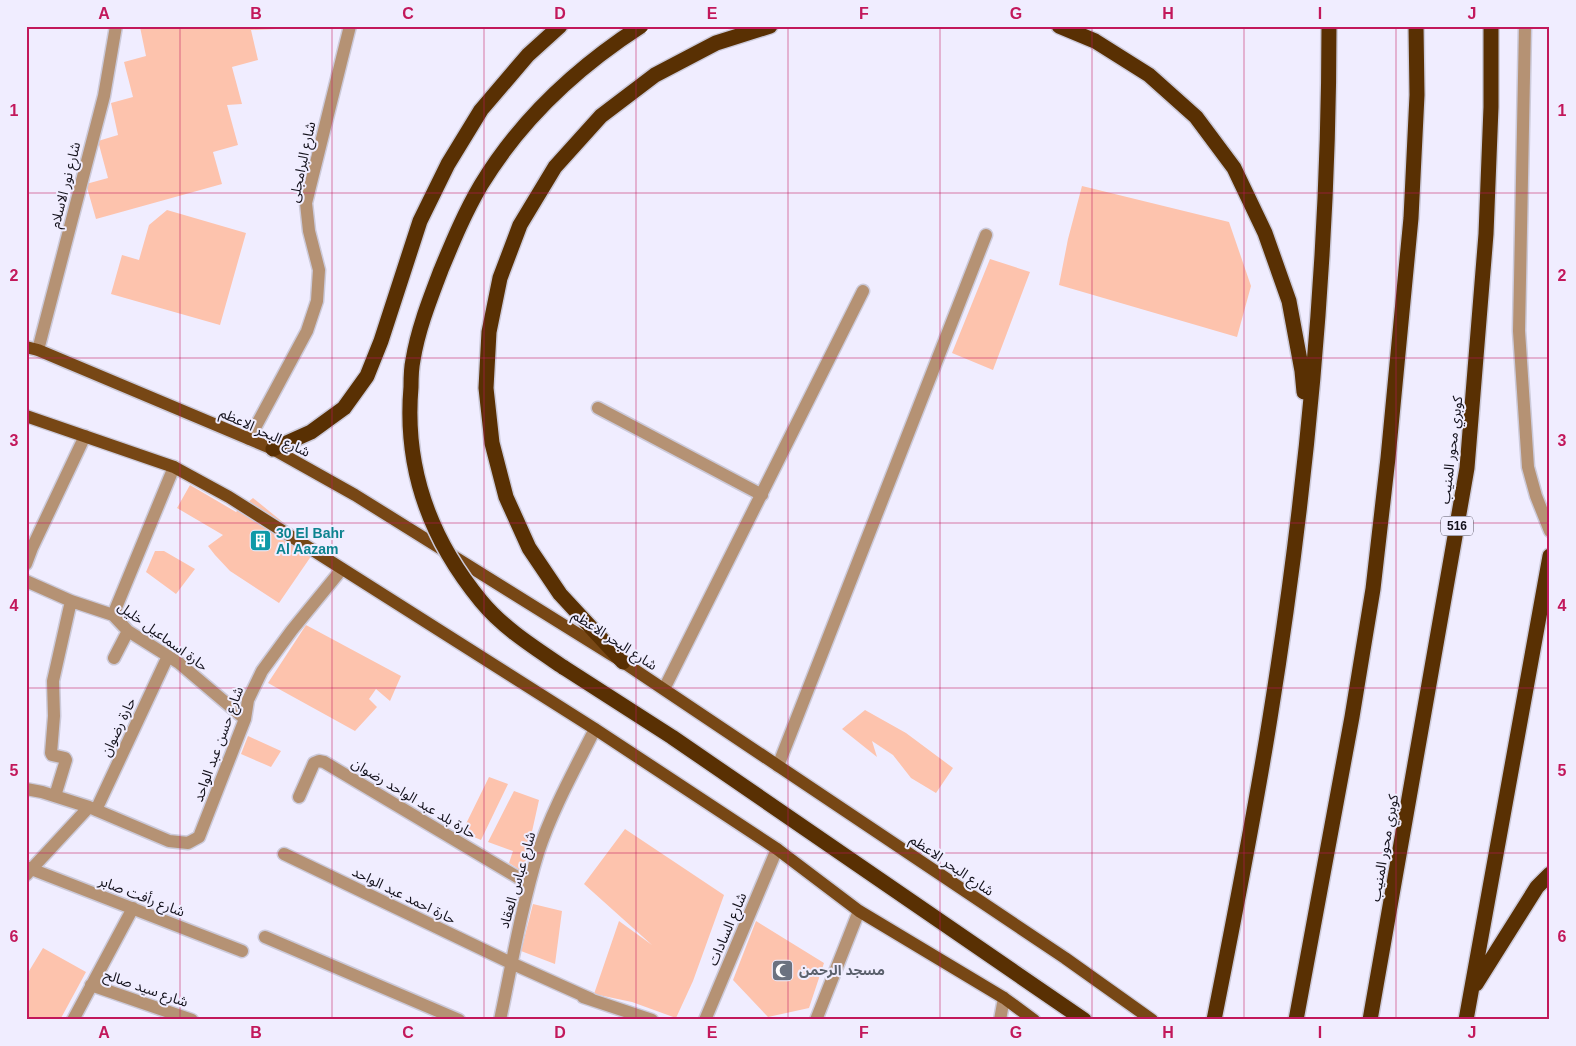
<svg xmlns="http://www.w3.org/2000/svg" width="1576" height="1046" font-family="Helvetica,'Noto Sans Arabic',sans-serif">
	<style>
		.building { fill: #fdc3ad }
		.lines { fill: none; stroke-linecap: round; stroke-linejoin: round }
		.minor-casing { stroke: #cccada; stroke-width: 15 }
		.major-casing { stroke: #cccada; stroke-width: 15 }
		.highway-casing { stroke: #cccada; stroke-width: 18 }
		.minor { stroke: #b59274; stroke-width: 12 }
		.major { stroke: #774715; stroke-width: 12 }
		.highway { stroke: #593003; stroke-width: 15 }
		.highway-bridge-casing { stroke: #cccada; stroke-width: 18; stroke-linecap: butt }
		.highway-bridge { stroke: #593003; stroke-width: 15 }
		.grid { fill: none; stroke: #c2185b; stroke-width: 1; stroke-opacity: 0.55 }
		.labels { text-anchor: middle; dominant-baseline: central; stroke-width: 4; stroke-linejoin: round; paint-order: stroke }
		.shield { fill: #f0edff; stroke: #55525f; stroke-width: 1 }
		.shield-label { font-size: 12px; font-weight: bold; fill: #12101a }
		.street-label { font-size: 14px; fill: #12101a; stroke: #f0edff }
		.culture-label { font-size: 14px; font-weight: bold; fill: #0d838f; stroke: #f0edff; text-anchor: start }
		.worship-label { font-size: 14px; font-weight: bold; fill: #5b616d; stroke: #f0edff; text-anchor: start }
		.neatline { fill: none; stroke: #c2185b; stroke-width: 2 }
		.grid-label { font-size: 16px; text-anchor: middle; font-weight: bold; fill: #c2185b }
	</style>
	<rect width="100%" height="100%" fill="#f0edff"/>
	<path class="building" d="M143,26H275L276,29L251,30L258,60L232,67L242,104L227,105L238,145L213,152L222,184L96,219L86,184L108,178L98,141L118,135L111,103L133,97L124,62L146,56L140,27Z
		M1082,186L1229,222L1251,286L1237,337L1059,285L1068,239Z
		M167,210L246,233L220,325L111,294L122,255L139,260L149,225Z
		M990,259L1030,272L993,370L952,353Z
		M190,485L236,512L253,498L316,549L279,603L230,571L215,555L208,546L223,535L177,508Z
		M155,551H164L195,569L176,594L146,572Z
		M306,625L401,676L390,701L376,689L369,699L377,707L355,731L268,683Z
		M865,710L906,733L953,768L936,793L911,778L893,755L872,741L877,757L842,729Z
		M248,736L281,751L271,767L241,754Z
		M489,777L508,784L481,840L462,832Z
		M514,791L539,800L523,872L509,863L513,851L488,842Z
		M625,829L724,895L693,981L676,1018L632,1002L594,994L619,921L652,945L584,884Z
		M533,904L562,911L555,964L521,951Z
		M756,921L824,963L809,1008L768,1017L733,980Z
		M43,948L86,972L60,1020H26V976Z"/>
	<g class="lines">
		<defs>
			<path id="minor" d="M1525,26L1519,331L1528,467L1536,496L1550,531
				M38,350L104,96L116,26
				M598,408L762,495
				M249,439L307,331L317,301L319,270L309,231L306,203L350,26
				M26,564L32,548L85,436
				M26,581L71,601L113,615L128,631L179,663L245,719
				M113,615L174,467
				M114,658L128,631
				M664,689L863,291
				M778,766L986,235
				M26,789L42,792L89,807
				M55,796L66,760L65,758L52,755L51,753L54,716L53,681L71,601
				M299,797L314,763L319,761L324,762L529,884
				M96,810L168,656
				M284,854L511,963L591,999
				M26,867L242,951
				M26,875L89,807L169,841L188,843L199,837L245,719L248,700L262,671L292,630L342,569
				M265,937L459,1020
				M91,985L192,1020
				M583,997L652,1020
				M73,1020L133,908
				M500,1020C512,964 521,908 538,853C552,810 575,769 595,729
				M705,1020L777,849
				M816,1020L859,911
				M1000,1020L1004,998"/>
			<path id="major" d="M26,347L38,350L273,449L355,495L623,662L1065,958L1152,1020
				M26,416L174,467L229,497L595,729L777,849L859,911L1004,998L1034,1020"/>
			<path id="highway" d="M1059,26L1095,41L1149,75L1196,117L1234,168L1265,233L1289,301L1302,371L1304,392
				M273,449L311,432L344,408L367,376L381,341L420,221L448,164L481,110L528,55L560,26
				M623,662L560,594L529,548L506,497L492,443L486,388L489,332L500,278L520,225L555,167L601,116L655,75L716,43L770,26
				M563,667L672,737L1084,1020
				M1476,984L1537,887L1550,874
				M1214,1020C1234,919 1254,819 1270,718C1307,489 1329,258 1329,26
				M1296,1020L1352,717L1373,589L1388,458L1411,218L1417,95L1416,26
				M1370,1020L1467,468L1486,234L1491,107V26
				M1466,1020L1550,556"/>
		</defs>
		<use href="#minor" class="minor-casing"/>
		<use href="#major" class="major-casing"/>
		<use href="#highway" class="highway-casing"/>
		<use href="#minor" class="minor"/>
		<use href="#major" class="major"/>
		<use href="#highway" class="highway"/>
		<defs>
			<path id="highway-bridge" d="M563,667C535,648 503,628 481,601C430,539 404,468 411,387C411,378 411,369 413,360C418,329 430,299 441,270C453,241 465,212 481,185C521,119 576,68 641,26"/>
		</defs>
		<use href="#highway-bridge" class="highway-bridge-casing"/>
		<use href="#highway-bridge" class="highway-bridge"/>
	</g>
	<path class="grid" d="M180,26V1020M332,26V1020M484,26V1020M636,26V1020M788,26V1020M940,26V1020M1092,26V1020M1244,26V1020M1396,26V1020M26,193H1550M26,358H1550M26,523H1550M26,688H1550M26,853H1550"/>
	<defs>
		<symbol id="building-square" viewBox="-11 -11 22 22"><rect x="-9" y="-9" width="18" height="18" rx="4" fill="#0f9aa8" stroke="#f0edff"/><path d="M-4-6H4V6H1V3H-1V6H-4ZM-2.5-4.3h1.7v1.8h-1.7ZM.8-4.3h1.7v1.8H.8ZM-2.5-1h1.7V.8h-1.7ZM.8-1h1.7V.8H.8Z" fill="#fff"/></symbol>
		<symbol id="mosque-square" viewBox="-11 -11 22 22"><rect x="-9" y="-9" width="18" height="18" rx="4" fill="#6b7280" stroke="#f0edff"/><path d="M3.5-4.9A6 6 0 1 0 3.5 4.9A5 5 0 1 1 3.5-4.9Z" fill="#fff"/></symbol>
	</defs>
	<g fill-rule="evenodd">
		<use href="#building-square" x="248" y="528" width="25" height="25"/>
		<use href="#mosque-square" x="770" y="958" width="25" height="25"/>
	</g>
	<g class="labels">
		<rect class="shield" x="1441" y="516.5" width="32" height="19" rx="4"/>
		<g class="shield-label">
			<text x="1457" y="526">516</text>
		</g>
		<g class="street-label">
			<text transform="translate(302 162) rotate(-78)">شارع البرامجلى</text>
			<text transform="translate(65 185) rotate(-76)">شارع نور الاسلام</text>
			<text transform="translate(265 432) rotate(25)">شارع البحر الاعظم</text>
			<text transform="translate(1451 450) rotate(-83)">كوبري محور المنيب</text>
			<text transform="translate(163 636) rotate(36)">حارة اسماعيل خليل</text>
			<text transform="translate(615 640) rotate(33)">شارع البحر الاعظم</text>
			<text transform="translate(118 727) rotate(-65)">حارة رضوان</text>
			<text transform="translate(218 744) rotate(-70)">شارع حسن عبد الواحد</text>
			<text transform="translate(414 798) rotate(31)">حارة بلد عبد الواحد رضوان</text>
			<text transform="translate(1384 848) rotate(-80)">كوبري محور المنيب</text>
			<text transform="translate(952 865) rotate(34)">شارع البحر الاعظم</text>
			<text transform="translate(517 880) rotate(-74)">شارع عباس العقاد</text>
			<text transform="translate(404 895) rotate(26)">حارة احمد عبد الواحد</text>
			<text transform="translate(142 896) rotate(21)">شارع رأفت صابر</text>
			<text transform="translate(727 929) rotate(-67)">شارع السادات</text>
			<text transform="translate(146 988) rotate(19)">شارع سيد صالح</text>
		</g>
		<g class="culture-label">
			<text x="276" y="533">30 El Bahr<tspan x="276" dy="16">Al Aazam</tspan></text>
		</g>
		<g class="worship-label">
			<text x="799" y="970">مسجد الرحمن</text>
		</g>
	</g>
	<rect width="1576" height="1046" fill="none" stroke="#f0edff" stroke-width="55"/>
	<rect x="28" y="28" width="1520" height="990" class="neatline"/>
	<g class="grid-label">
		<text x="104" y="19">A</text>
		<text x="256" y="19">B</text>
		<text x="408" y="19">C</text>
		<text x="560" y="19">D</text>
		<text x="712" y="19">E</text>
		<text x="864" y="19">F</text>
		<text x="1016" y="19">G</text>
		<text x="1168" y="19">H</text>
		<text x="1320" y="19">I</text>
		<text x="1472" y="19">J</text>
		<text x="14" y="116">1</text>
		<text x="1562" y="116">1</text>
		<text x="14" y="281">2</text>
		<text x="1562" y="281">2</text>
		<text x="14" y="446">3</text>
		<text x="1562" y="446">3</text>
		<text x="14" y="611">4</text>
		<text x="1562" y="611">4</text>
		<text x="14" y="776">5</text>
		<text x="1562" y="776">5</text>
		<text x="14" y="942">6</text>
		<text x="1562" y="942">6</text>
		<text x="104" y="1038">A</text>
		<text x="256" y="1038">B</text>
		<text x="408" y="1038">C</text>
		<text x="560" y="1038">D</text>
		<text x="712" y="1038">E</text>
		<text x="864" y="1038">F</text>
		<text x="1016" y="1038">G</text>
		<text x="1168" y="1038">H</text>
		<text x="1320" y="1038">I</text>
		<text x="1472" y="1038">J</text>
	</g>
</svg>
